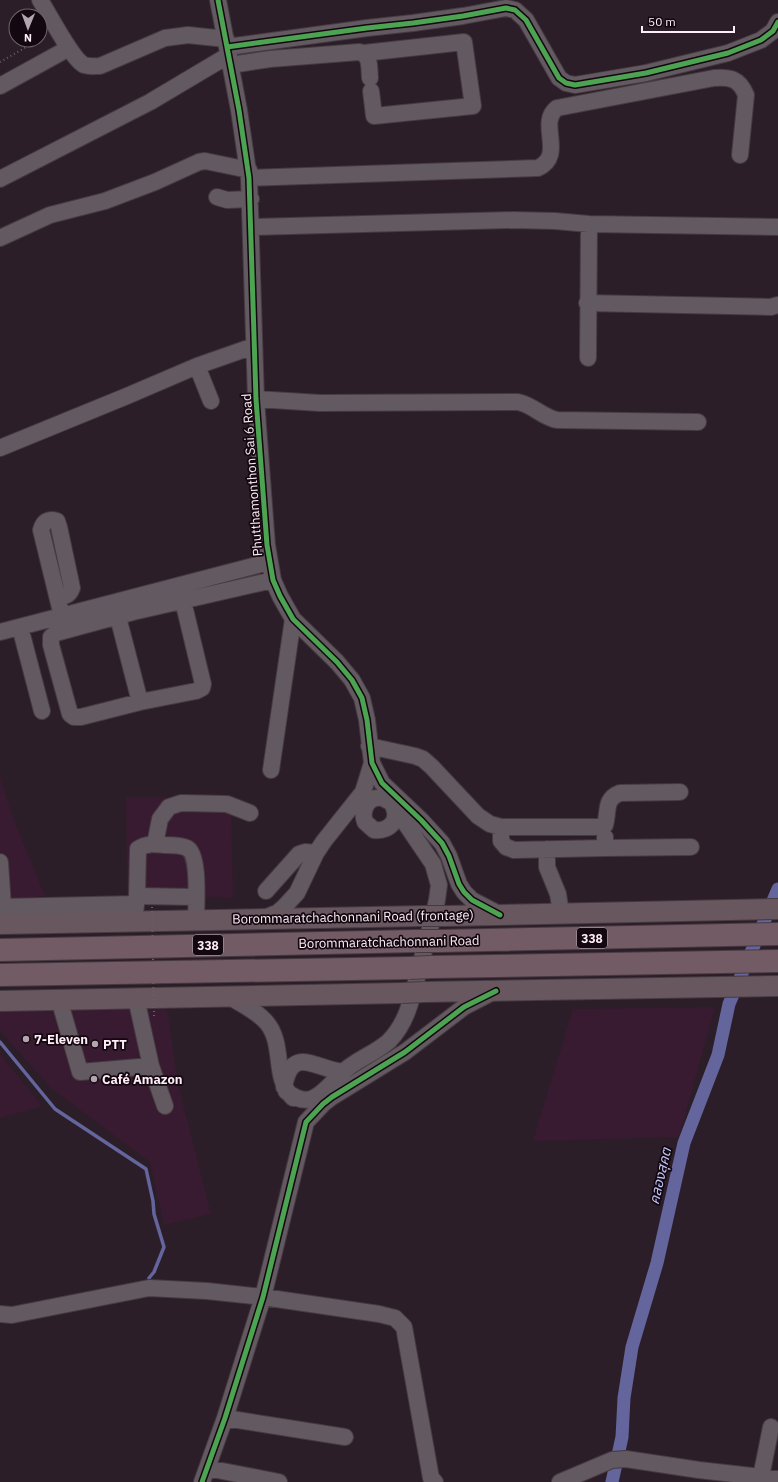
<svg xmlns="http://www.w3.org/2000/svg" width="778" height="1482" font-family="'IBM Plex Sans','Noto Sans Thai',sans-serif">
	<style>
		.built { fill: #381b30 }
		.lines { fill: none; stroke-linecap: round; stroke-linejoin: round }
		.stream { stroke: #63659c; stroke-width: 3.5 }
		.canal { stroke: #63659c; stroke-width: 13 }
		.minor-casing { stroke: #463a42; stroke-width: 18 }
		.major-casing { stroke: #463a42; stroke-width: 22 }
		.highway-casing { stroke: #463a42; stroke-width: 24 }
		.path { stroke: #695f66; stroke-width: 2; stroke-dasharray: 1 3; stroke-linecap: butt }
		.minor { stroke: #635960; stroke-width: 16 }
		.major { stroke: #68575f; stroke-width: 20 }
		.highway { stroke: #725b64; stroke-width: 22 }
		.major-bridge-casing { stroke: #463a42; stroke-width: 22; stroke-linecap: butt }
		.highway-bridge-casing { stroke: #463a42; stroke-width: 24; stroke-linecap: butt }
		.path-bridge { stroke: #695f66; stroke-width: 2; stroke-dasharray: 1 3; stroke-linecap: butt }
		.major-bridge { stroke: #68575f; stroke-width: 20 }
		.highway-bridge { stroke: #725b64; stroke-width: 22 }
		.cycleway-casing { stroke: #13080f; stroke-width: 8 }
		.cycleway { stroke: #4ca352; stroke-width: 5 }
		.poi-dot { fill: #b4a4af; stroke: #13080f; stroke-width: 1.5 }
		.labels { text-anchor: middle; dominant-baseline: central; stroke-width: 3.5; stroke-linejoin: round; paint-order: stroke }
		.shield { fill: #13080f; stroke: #b8a8b1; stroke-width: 1 }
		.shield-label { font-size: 12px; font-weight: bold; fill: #feecf7 }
		.street-label { font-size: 13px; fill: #feecf7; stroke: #13080f }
		.poi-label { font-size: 13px; font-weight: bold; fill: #feecf7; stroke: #13080f; text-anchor: start }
		.water-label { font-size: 14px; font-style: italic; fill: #bfc5f9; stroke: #13080f }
	</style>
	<rect width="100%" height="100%" fill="#2c1e28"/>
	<path class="built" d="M0,776L12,815L45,896L0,900Z
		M126,797L231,798L233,898L127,895Z
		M715,1007L679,1137L533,1141L573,1009Z
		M167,1008L178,1085L211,1214L164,1225L150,1162L51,1088L2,1033L0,1029V1011Z
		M0,1054L42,1106L0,1118Z"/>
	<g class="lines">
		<path class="stream" d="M0,1042L55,1109L146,1169L153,1201L154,1214L164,1247L154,1272L149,1278"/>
		<path class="canal" d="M612,1482L622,1437L624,1398L632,1347L657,1263L684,1143L718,1055L729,1004L778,889"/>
		<defs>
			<path id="minor" d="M40,0C49,14 72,59 84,65C90,67 94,66 100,66L165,38L188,35L226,39
				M218,0L239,110L249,178L256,399L267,545L273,580L280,596L293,619L337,662L352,680L362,698L367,720L372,763L382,783L421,820L442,843L449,856L459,884L464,892L472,900L499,914
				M227,47L367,28L413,23L463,16L506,8L515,10L526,20L559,78L566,83L575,85L646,73L728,53L761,40L773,31L778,22
				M364,53L464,42L473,106L374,116L371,91
				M231,65L270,59L359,52C371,54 369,68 370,78
				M0,86L69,48
				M249,178L538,168C566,155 537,123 557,108L714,78C730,77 739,78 746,95L740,155
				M0,179L150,102L229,55
				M217,197L227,200L251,199
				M252,227L513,220L555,221L589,224L778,227
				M0,238L50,215L105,201L155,182L199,162L205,161L249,170
				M587,303L771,307L778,305
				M588,358L589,224
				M197,366L211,401
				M256,399L320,403L518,402C533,405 542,417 557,420L698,422
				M0,448L127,396L197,366L254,346
				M58,598C65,596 69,596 72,588L59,527L57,521C48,518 43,522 41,530L62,616
				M118,617L140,702L196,691L202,688L203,684L183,601
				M20,627L42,711
				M0,632L269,562
				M140,702L81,717H74L70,714L51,645V637L56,633L133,612L273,580
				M369,746L415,756L423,759L432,767L478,816L490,824L501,827H600L605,825C609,811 604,799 620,793L680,792
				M271,770L293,619
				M392,804C401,819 390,832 374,830L365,822C361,811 367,796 382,798C388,800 394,805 400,808
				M501,827V841L506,847L514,850L605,848
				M605,837V848L691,847
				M155,844L160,819L169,807L181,803L227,804L250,813
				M547,849V867L558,894L561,913
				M0,862L3,907
				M266,891L299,854L305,852L316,853
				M137,896L196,897
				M0,907L136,904
				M264,918L277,913L284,907L297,893L316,853L324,841L363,792L372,763
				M134,922L137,896L138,849C146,843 156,844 165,845C172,845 181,845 187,848C200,854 196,907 196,920
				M228,996C241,1004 257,1011 267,1023C285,1045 272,1078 293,1098
				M59,999L80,1072L151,1066L136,998
				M151,1066L165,1106
				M284,1087C292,1044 315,1069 343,1072
				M286,1091C311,1112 323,1091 341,1074C354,1060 375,1054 389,1041C409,1021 413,992 420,966C426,944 432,922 437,900L439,885L433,864L395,808
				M0,1314L12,1315L149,1288L207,1291L263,1297L379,1314L395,1318L404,1327L431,1478L435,1482
				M225,1418L345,1437
				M207,1468L279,1482
				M761,1477L771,1427
				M202,1482L225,1418L263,1297L306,1122L323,1104L332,1097L405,1052L464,1007L493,992
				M560,1482L612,1460L626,1459L699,1470L778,1479"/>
			<path id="major" d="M445,916L778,909
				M0,924L423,916
				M424,992L778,986
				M0,1001L402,993"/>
			<path id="highway" d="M438,941L778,934
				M0,950L416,941
				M431,967L778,961
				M0,975L409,968"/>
		</defs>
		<use href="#minor" class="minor-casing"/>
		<use href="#major" class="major-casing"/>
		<use href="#highway" class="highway-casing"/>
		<path class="path" d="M0,62L39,40"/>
		<use href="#minor" class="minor"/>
		<use href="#major" class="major"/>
		<use href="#highway" class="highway"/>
		<defs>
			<path id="major-bridge" d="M423,916H445
				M402,993L424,992"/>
			<path id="highway-bridge" d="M416,941H438
				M409,968L431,967"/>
		</defs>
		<use href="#major-bridge" class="major-bridge-casing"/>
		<use href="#highway-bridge" class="highway-bridge-casing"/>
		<path class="path-bridge" d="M152,907L154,1016"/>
		<use href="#major-bridge" class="major-bridge"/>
		<use href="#highway-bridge" class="highway-bridge"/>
		<defs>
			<path id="cycleway" d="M218,0L239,110L249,178L256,399L267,545L273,580L280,596L293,619L337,662L352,680L362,698L367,720L372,763L382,783L421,820L442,843L449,856L459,884L464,892L472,900L500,915
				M227,47L367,28L413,23L463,16L506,8L515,10L526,20L559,78L566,83L575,85L646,73L728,53L761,40L773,31L778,22
				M202,1482L225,1418L263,1297L306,1122L323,1104L332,1097L405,1052L464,1007L496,991"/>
		</defs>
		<use href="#cycleway" class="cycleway-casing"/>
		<use href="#cycleway" class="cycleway"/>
	</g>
	<g class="poi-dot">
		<circle cx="26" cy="1039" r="4"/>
		<circle cx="95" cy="1044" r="4"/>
		<circle cx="94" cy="1079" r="4"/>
	</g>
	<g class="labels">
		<g class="shield">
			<rect x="577" y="928" width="30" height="20" rx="3"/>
			<rect x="193" y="935" width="30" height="20" rx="3"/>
		</g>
		<g class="shield-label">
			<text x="592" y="938">338</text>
			<text x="208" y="945">338</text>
		</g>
		<g class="street-label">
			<text transform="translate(252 475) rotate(-94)">Phutthamonthon Sai 6 Road</text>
			<text transform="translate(353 917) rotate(-1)">Borommaratchachonnani Road (frontage)</text>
			<text transform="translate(389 942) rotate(-1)">Borommaratchachonnani Road</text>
		</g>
		<g class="poi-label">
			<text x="34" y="1039">7-Eleven</text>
			<text x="103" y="1044">PTT</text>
			<text x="102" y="1079">Café Amazon</text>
		</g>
		<g class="water-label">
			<text transform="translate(660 1176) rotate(-77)">คลองสุคต</text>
		</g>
	</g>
	<g transform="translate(28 28) rotate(181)"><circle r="19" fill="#13080f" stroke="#71636c"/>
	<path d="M0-3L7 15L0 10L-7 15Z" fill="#b4a4af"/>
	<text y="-6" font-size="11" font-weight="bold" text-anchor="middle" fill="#feecf7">N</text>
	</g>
	<path d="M642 26v6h92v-6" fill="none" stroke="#feecf7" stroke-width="2"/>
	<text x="648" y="26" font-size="12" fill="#feecf7" stroke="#13080f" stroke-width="3" paint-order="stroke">50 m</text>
</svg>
